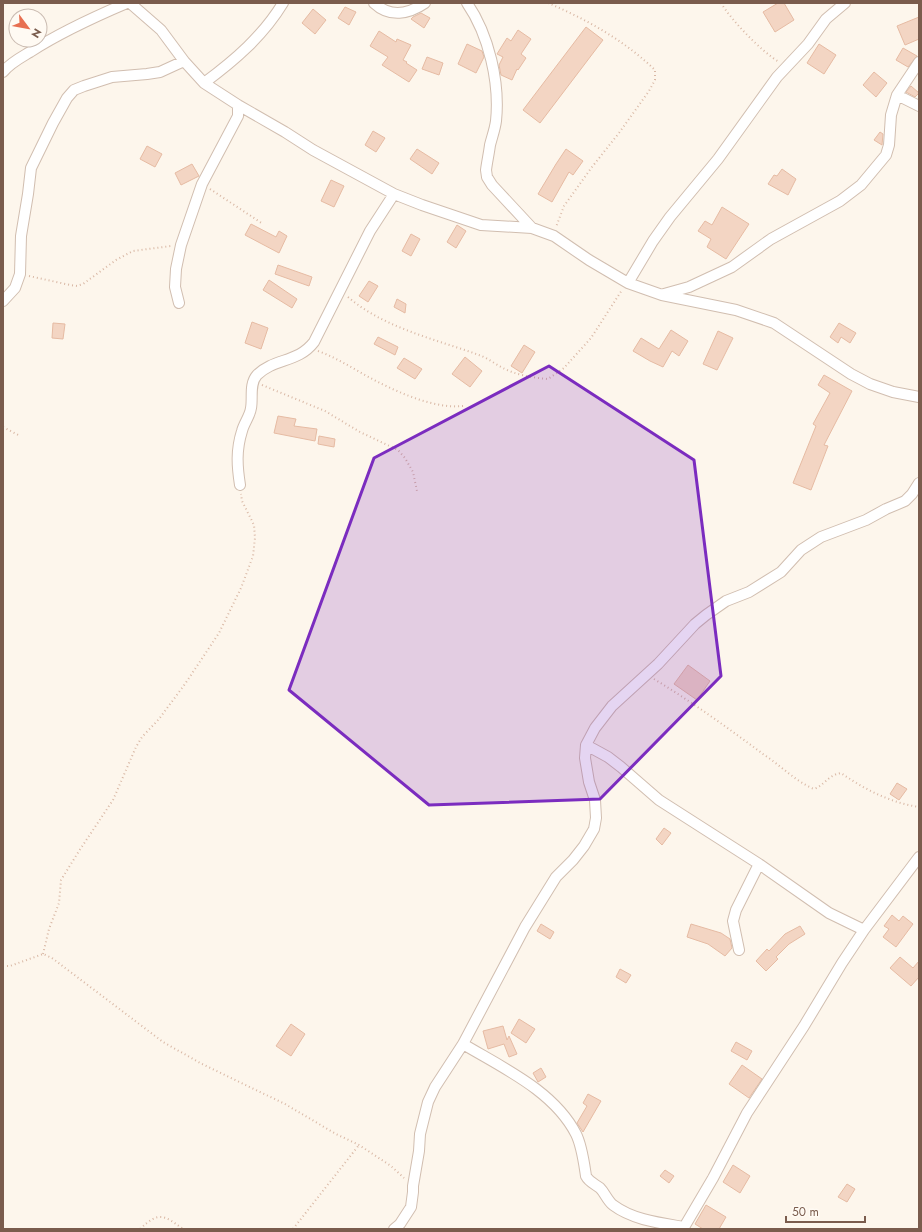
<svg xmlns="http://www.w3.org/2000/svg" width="922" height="1232" font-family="Jost,sans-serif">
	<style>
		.building { fill: #f3d5c3; stroke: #e6bba3 }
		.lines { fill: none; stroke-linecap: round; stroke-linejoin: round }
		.minor-casing { stroke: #d1beb0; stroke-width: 12 }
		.path { stroke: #d9b8a5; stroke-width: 2; stroke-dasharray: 1 3; stroke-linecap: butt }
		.minor { stroke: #fff; stroke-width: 10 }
		.marked { fill: #7b2cbf; fill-opacity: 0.2; stroke: #7b2cbf; stroke-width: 3; stroke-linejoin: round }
	</style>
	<rect width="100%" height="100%" fill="#fdf6ec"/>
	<path class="building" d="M778,3H784L794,20L775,32L763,12Z
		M345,7L356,12L349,25L338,18Z
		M313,9L326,20L315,34L302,23Z
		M421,13L430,18L424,28L411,19L413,17Z
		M919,17V39L905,45L897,26Z
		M586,27L603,40L540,123L523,110Z
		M518,30L531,39L521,54L526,58L518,70L517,69L512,80L501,75L499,65L503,57L497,54L507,38L511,41Z
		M379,31L396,42L397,39L411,45L403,60L407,62L406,63L417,70L409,82L382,65L388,57L370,46Z
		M467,44L482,51L484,57L476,73L458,64Z
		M819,44L836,55L824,74L807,63Z
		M903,48L917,56L908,67L896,60Z
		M427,57L443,63L439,75L422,69Z
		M874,72L887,83L876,97L863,85Z
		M911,86L919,93L915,97L906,92Z
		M373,131L385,138L376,152L365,145Z
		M880,132L883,134L882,145L874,140Z
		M147,146L162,154L155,167L140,159Z
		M417,149L439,163L432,174L410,159Z
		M566,149L583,161L573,175L569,172L552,202L538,194L556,164Z
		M192,164L199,176L181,185L175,173Z
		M782,169L796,179L788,195L768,184L774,175L777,176Z
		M331,180L344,186L334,207L321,201Z
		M722,207L749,224L726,259L707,247L711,239L698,231L705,221L712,225Z
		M251,224L276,237L279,231L287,236L279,253L245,235Z
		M457,225L466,231L456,248L447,242Z
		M411,234L420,239L411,256L402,251Z
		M278,265L312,277L309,286L275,274Z
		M269,280L297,299L292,308L263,290Z
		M369,281L378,286L368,302L359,296Z
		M397,299L406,304L405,313L394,307Z
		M252,322L268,328L261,349L245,343Z
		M53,323L65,324L63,339L52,338Z
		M839,323L856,333L850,343L841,337L838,343L830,337Z
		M671,330L688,341L679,356L672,351L663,367L650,361L633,351L641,338L659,349Z
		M718,331L733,338L717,370L703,364Z
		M378,337L398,347L395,355L374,344Z
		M524,345L535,352L522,373L511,366Z
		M465,357L482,371L470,387L452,374Z
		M404,358L422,369L415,379L397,368Z
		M824,375L852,391L824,445L828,446L811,490L793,483L816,426L813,424L830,393L818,385Z
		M278,416L296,419L294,426L317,429L315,441L274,433Z
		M319,436L335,439L334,447L318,444Z
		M688,665L710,681L697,700L674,684Z
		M897,783L907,789L899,800L890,794Z
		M664,828L671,833L662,845L656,839Z
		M892,915L899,921L903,916L913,924L896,947L883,937L889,929L884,926Z
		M541,924L554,932L550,939L537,931Z
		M691,924L721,933L730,939L732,948L725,956L708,944L687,937Z
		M800,926L805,934L789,944L776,957L778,959L766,971L756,961L767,949L769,951L785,934Z
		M900,957L913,968L919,961V977L911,986L890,968Z
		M620,969L631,975L626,983L616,977Z
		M519,1019L535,1029L526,1043L511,1033Z
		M291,1024L305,1034L291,1056L276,1046Z
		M503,1026L507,1040L509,1036L517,1054L509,1057L504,1044L488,1049L483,1031Z
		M736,1042L752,1051L747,1060L731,1051Z
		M742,1065L762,1079L749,1098L729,1084Z
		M541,1068L546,1077L538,1082L533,1073Z
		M588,1094L601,1101L583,1132L577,1123L587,1106L583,1103Z
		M733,1165L750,1176L740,1193L723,1182Z
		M665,1170L674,1176L669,1183L660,1176Z
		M847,1184L855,1189L847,1202L838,1197Z
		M706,1205L726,1217L719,1229H703L695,1224Z"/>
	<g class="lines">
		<defs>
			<path id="minor" d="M130,3L161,30L184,61L204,83L238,105V116L202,184L181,245L176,269L175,287L179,303
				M374,3C390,18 409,14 425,3
				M467,3C489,35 500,83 496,121C495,129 492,137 490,145C489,153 487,162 486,170L487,177L492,185L532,228
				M3,72C10,63 20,58 30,52C61,32 94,17 127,3
				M204,83C235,60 263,36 283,3
				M897,95L919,106
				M238,105L285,132L313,150L394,194L422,205L481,225L532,228L554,236L589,260L628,283L662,295L736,310L774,323L851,374L870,384L893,392L919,397
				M628,283L653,241L670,217L718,159L777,77L808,44L826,19L845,3
				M664,294L689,287L732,267L771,239L840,201L861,185L886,155L889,145L891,115L897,95L919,62
				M3,301L15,288L20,274L21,236L28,194L31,168L53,123L67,98L74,90L84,86L112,77L147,74L160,72L184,61
				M240,485C237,466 236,450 242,431C244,423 250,416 251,408C253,398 249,384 257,375C274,358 298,363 314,342L370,231L394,194
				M586,745L608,757L621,767L659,800L759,864L829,913L864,930
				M739,950L733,921L736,910L759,864
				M463,1044C503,1068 554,1091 576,1134C582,1146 584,1163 586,1176C589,1182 595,1184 600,1188C605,1193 607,1200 613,1205C633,1220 660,1223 684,1227
				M394,1229L400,1224L411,1207L413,1192V1186L419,1151L420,1134L428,1102L435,1087L463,1044L525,927L556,877L573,860L584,846L594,829L596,818L595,800L589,782L585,758L586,745L595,728L612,706L658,664L695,624L706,615L726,601L749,592L781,572L801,550L821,537L866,520L886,509L905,501L912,494L919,483
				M683,1229L713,1178L747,1113L804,1026L842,963L864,930L919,857"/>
		</defs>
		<use href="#minor" class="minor-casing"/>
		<path class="path" d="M548,3C586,19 625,41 655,70V80L649,91L619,133L592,167L564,206L556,227
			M721,3C732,21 761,51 779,62
			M210,189L263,224
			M29,276L70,285L77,286L83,284L116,260L133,251L171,246
			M348,297C384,328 435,339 479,355C490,359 500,368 512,372C523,376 536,378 548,379L564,368L591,338L622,290
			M318,351C340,359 358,372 378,382C402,394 436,409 463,406
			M262,385L325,411L360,432L398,450L405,458L413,472L417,491
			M3,427L20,436
			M654,679C692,702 728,728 763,754C780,765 795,781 814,789C825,785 828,775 841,773C864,789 891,803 919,807
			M43,954L49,929L59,903L61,880L79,851L113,800L136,747L142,737L159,719L185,684L219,633L241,588L253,556L255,538L254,525L242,501L241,494
			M3,966H10L43,954L52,958L163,1042L202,1064L285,1104L336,1134L359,1145L391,1166L404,1178
			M140,1229C159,1211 164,1215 183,1229
			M293,1229L359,1145"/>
		<use href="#minor" class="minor"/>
	</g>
	<path class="marked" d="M549,366L694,460L721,676L600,799L429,805L289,690L374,458Z"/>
	<rect width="922" height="1232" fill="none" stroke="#7a5c4d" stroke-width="8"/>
	<g transform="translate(28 28) rotate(122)"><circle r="19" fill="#fffaf3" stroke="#cabbb1"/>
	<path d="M0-3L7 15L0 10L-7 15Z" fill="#e76f51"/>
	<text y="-6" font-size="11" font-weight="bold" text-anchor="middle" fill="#7a5c4d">N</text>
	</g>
	<path d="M786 1216v6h79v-6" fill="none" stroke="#7a5c4d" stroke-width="2"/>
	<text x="792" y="1216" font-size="12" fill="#7a5c4d" stroke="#fffaf3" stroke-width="3" paint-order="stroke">50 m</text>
</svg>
